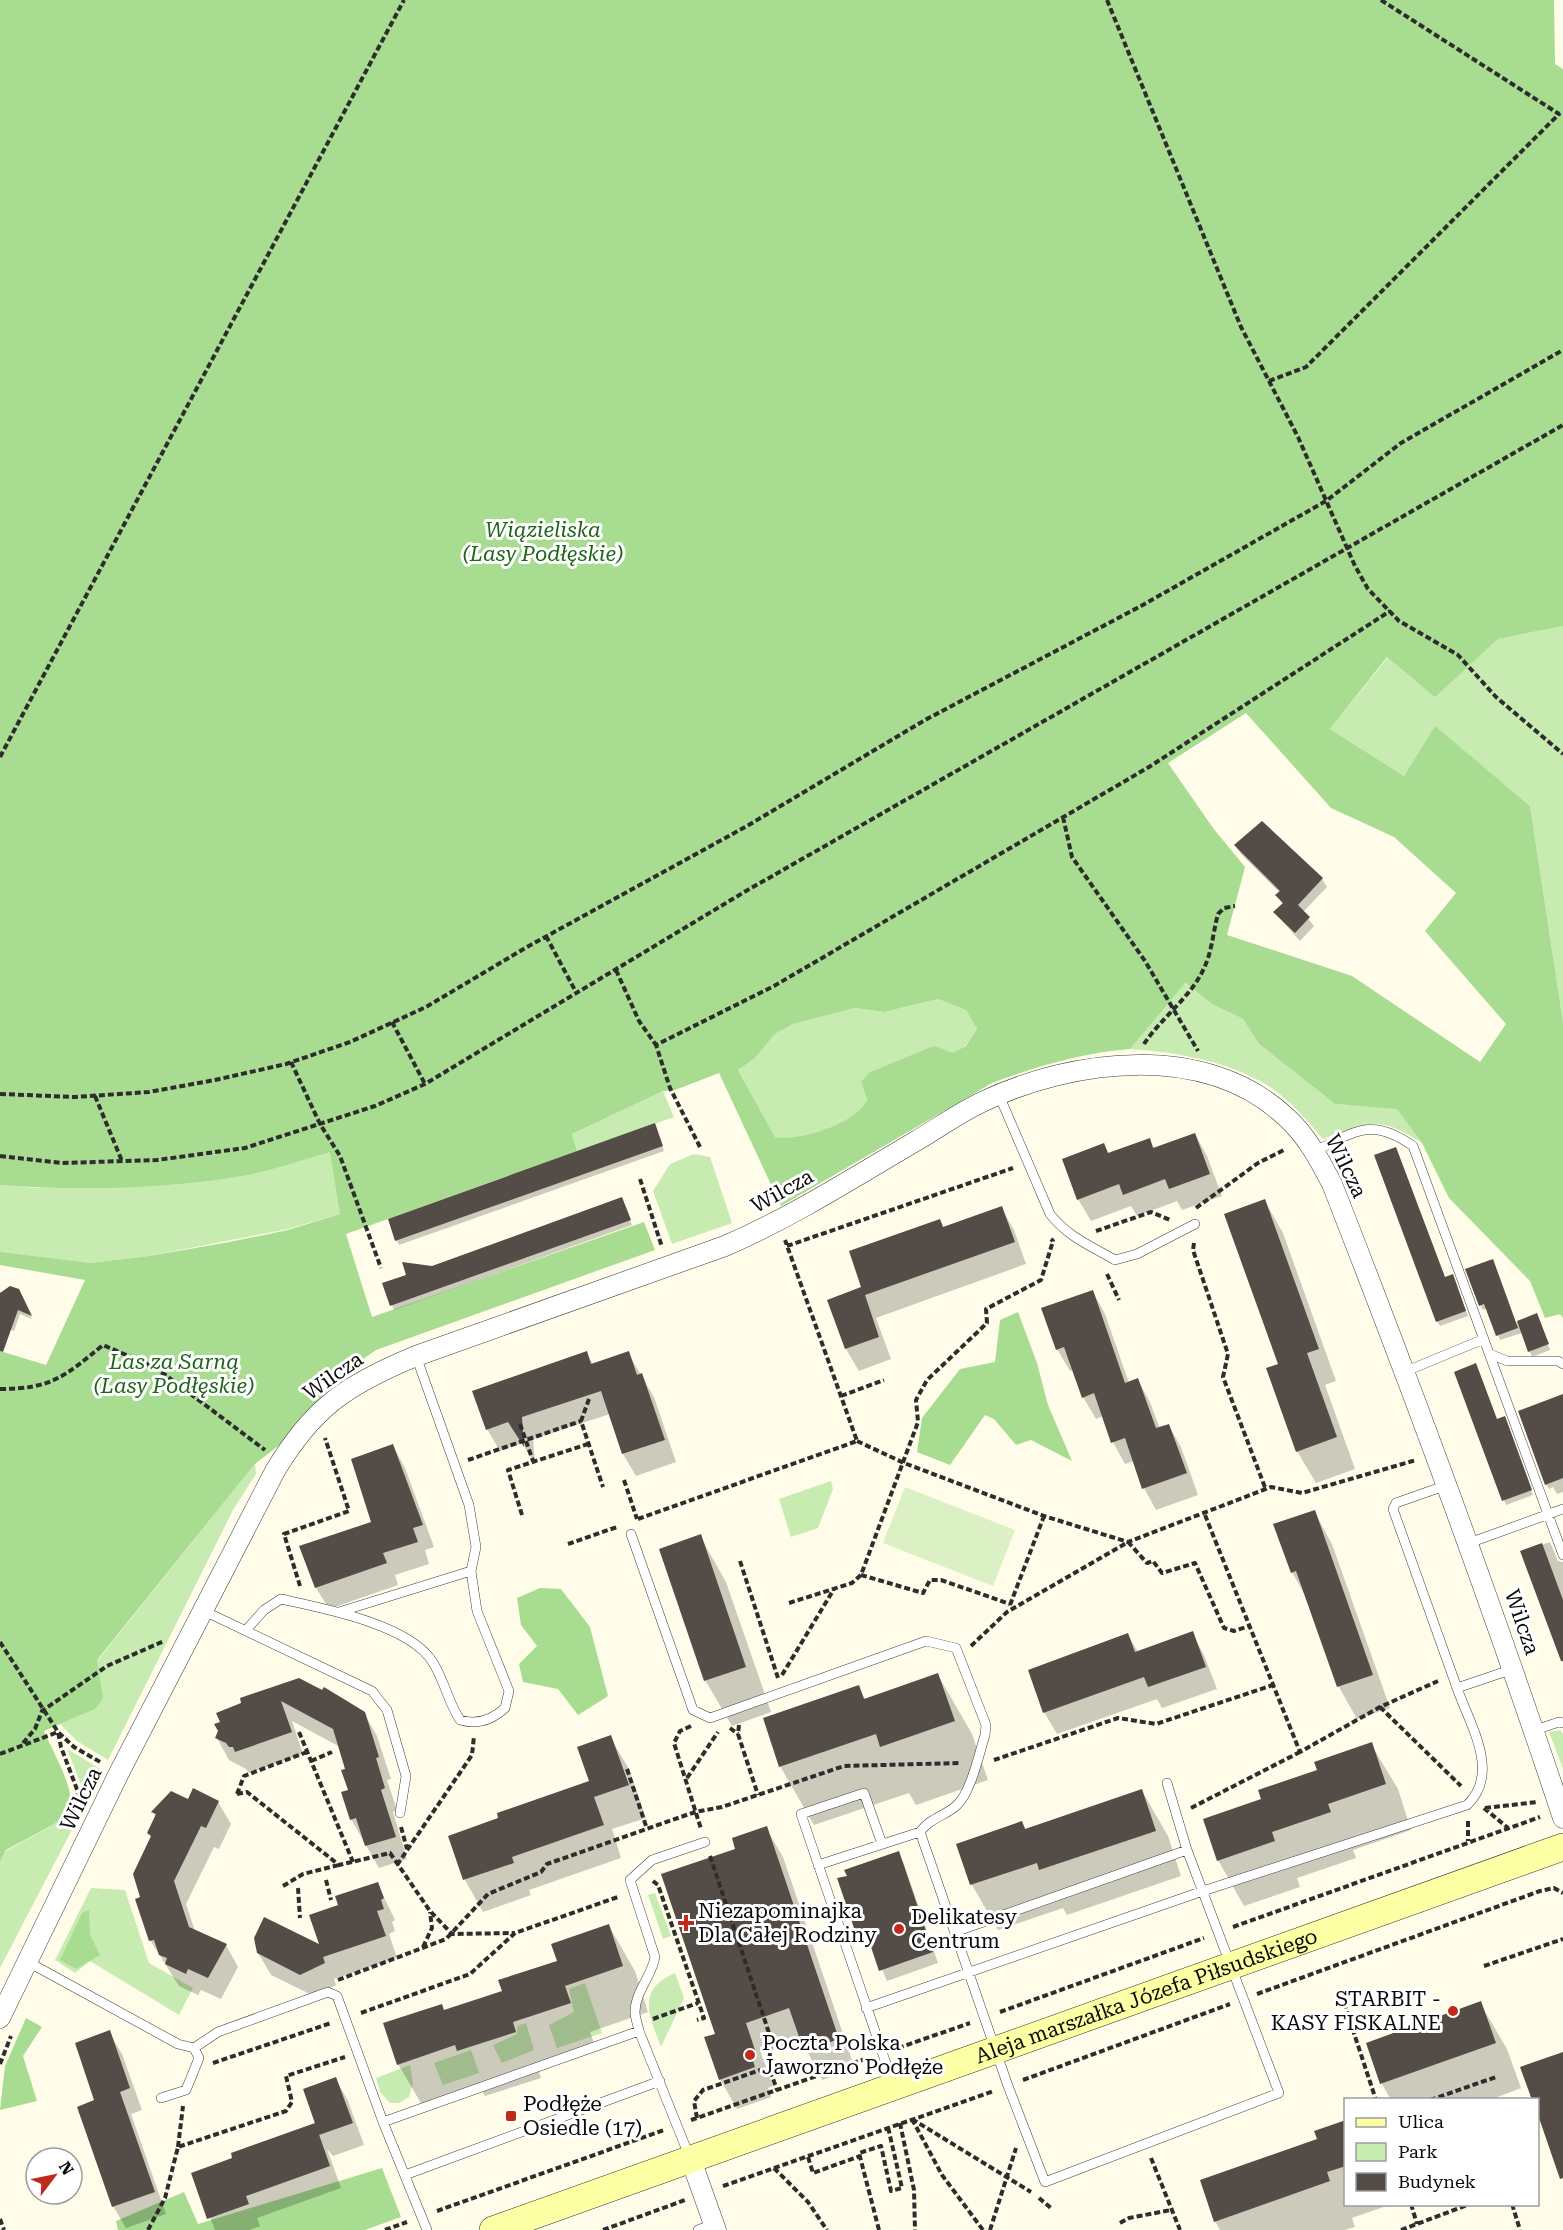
<svg xmlns="http://www.w3.org/2000/svg" width="1563" height="2230" font-family="'Roboto Serif',serif">
	<style>
		.green { fill: #c8ebb1 }
		.forest { fill: #a8dc90; fill-rule: evenodd }
		.pitch { fill: #dbf1c3 }
		.shadow { fill: #0003 }
		.building { fill: #544d47 }
		.lines { fill: none; stroke-linecap: round; stroke-linejoin: round }
		.lane-casing { stroke: #3e3e3e; stroke-width: 10 }
		.street-casing { stroke: #3e3e3e; stroke-width: 21 }
		.secondary-casing { stroke: #2d2d2d; stroke-width: 28 }
		.path { stroke: #2d2d2d; stroke-width: 4; stroke-dasharray: 6 3; stroke-linecap: butt }
		.lane { stroke: #fff; stroke-width: 9 }
		.street { stroke: #fff; stroke-width: 20 }
		.secondary { stroke: #fdffa4; stroke-width: 27 }
		.poi-dot { fill: #c02a1d; stroke: #fff; stroke-width: 2 }
		.labels { text-anchor: middle; dominant-baseline: central; stroke-width: 6; stroke-linejoin: round; paint-order: stroke }
		.park-label { font-size: 21px; font-style: italic; fill: #1f6519; stroke: #fff }
		.street-label { font-size: 21px; fill: #0b0b0b; stroke: #fff }
		.poi-label { font-size: 21px; fill: #0b0b0b; stroke: #fff; text-anchor: start }
	</style>
	<rect width="100%" height="100%" fill="#fffde9"/>
	<path class="green" d="M1563,626V1022L1530,806L1435,727L1404,776L1330,729L1388,657L1435,696L1498,639Z
		M1184,983L1212,1004L1243,1019L1259,1044L1335,1104L1397,1108L1422,1143C1378,1115 1370,1122 1323,1139C1307,1120 1289,1099 1267,1085C1227,1061 1176,1052 1130,1049Z
		M938,999L966,1010L977,1029C973,1034 971,1040 966,1045C947,1067 889,1050 861,1081L867,1100C855,1124 800,1141 775,1137L738,1070L754,1059L775,1034L793,1024L855,1008L884,1012Z
		M663,1091L674,1117L577,1151L572,1134Z
		M448,1101L340,1214L288,1229L149,1256L89,1263L0,1255V1185L36,1188L140,1186L243,1176Z
		M694,1154L710,1157L732,1223L672,1244L653,1191L670,1164Z
		M255,1464L256,1474L233,1510L108,1760L77,1741L60,1724C105,1705 104,1709 97,1661Z
		M831,1481L833,1489L818,1528L791,1537L779,1499Z
		M1561,1730L1563,1734V1769L1549,1732Z
		M67,1749L102,1770L87,1799Z
		M73,1806L78,1818L0,1968V1862L6,1851L69,1816Z
		M91,1888L125,1890L149,1963L193,1988L179,2015L90,1961L75,1973L55,1960Z
		M655,1893L671,1936L663,1939L648,1895Z
		M675,1973L684,1998L661,2047C650,2017 635,1990 675,1973Z
		M585,1983L602,2033L557,2048L549,2025L574,2012L569,1989Z
		M526,2023L534,2050L502,2063L493,2045L517,2034V2026Z
		M471,2050L479,2073L443,2085L434,2063Z
		M410,2065L413,2083L409,2097L399,2103H390L380,2092L376,2078Z"/>
	<path class="forest" d="M0,0H1554L1555,64L1563,69V626L1498,639L1435,697L1387,657L1330,729L1404,776L1435,726L1530,806L1563,1022V1318L1560,1314L1545,1318L1530,1281L1449,1198L1422,1143L1397,1109L1335,1104L1259,1044L1243,1019L1212,1004L1185,983L1130,1049C1081,1053 1038,1066 992,1083L781,1206L719,1073L675,1090L663,1091L572,1134L577,1151L346,1234L372,1317L644,1222L655,1250L376,1350L343,1373L282,1443L255,1464L97,1660L103,1698L95,1709L44,1731C53,1753 79,1794 69,1816L6,1850L0,1862V1351L46,1365L85,1280L0,1265V1252L90,1263L149,1256L224,1243L288,1230L340,1214L330,1152C301,1160 271,1171 242,1176C164,1189 79,1191 0,1185ZM1246,713L1331,808L1394,837L1456,893L1425,931L1506,1024L1480,1062L1352,976L1227,935L1245,867L1213,828L1168,763ZM938,999L966,1010L977,1029L966,1046L953,1053L934,1046L870,1072L861,1081L867,1100C855,1124 800,1141 775,1137L738,1070L754,1059L775,1034L793,1024L855,1008L884,1012Z
		M1018,1312L1037,1363L1048,1405L1072,1461L1031,1440L1016,1445L994,1419L985,1415L950,1465L917,1452L922,1418L960,1369L995,1362L1000,1320Z
		M540,1588L561,1589L590,1627L608,1696L578,1715L558,1689L523,1682L519,1664L537,1646L521,1625L517,1598Z
		M89,1910L90,1935L100,1955L76,1969L60,1960L82,1913Z
		M26,2018L42,2027L23,2056L37,2101L0,2110L5,2066Z
		M382,2168L401,2217L365,2230H118L116,2221L184,2192L198,2224Z"/>
	<path class="pitch" d="M905,1487L1015,1530L993,1586L883,1543Z"/>
	<path class="shadow" d="M1236,846L1322,879L1327,887L1303,912L1314,926L1300,941L1275,913L1283,905L1277,895L1280,893L1241,854Z
		M655,1128L664,1151L399,1245L397,1241L390,1220Z
		M1195,1134L1207,1156L1222,1196L1182,1210L1177,1201L1137,1216L1131,1206L1091,1221L1078,1199L1103,1145L1109,1154L1149,1140L1155,1149Z
		M1265,1201L1283,1233L1336,1381L1325,1385L1355,1469L1316,1483L1297,1451L1280,1365Z
		M624,1204L632,1225L394,1310L392,1305L432,1268Z
		M1001,1208L1014,1230L1026,1264L876,1318L891,1359L859,1371L846,1349L829,1300L863,1288L940,1220L944,1228Z
		M1467,1270L1516,1323L1536,1315L1550,1350L1532,1357L1522,1333L1500,1340L1488,1308L1483,1310L1480,1305Z
		M1445,1279L1455,1281L1468,1316L1440,1326L1437,1321Z
		M0,1292L21,1295L32,1319L20,1314L14,1331L0,1326Z
		M1093,1292L1105,1314L1129,1383L1138,1380L1150,1402L1160,1429L1169,1426L1181,1447L1198,1495L1156,1510L1144,1488L1134,1461L1125,1464L1113,1442L1103,1416L1096,1419L1083,1397L1074,1370L1070,1371L1057,1349Z
		M586,1353L594,1365L628,1353L654,1397L676,1462L636,1476L623,1454L610,1414L533,1439L535,1464L522,1443L500,1451L487,1429Z
		M1456,1373L1497,1421L1507,1423L1533,1495L1506,1505Z
		M1563,1396V1492L1557,1494L1553,1487L1549,1489L1546,1484Z
		M393,1446L405,1468L434,1547L425,1550L429,1564L395,1575L398,1585L329,1609L316,1588L301,1547L373,1523Z
		M1314,1511L1332,1544L1390,1708L1357,1719L1339,1687L1308,1601L1292,1572Z
		M700,1536L726,1582L771,1712L732,1726L705,1680Z
		M1550,1542L1558,1561L1563,1562V1663L1522,1552Z
		M1192,1633L1204,1655L1217,1689L1162,1708L1157,1699L1057,1734L1044,1712L1128,1635L1138,1652Z
		M938,1675L972,1734L988,1780L916,1805L909,1793L814,1825L780,1766L858,1687L866,1700Z
		M299,1679L347,1701L364,1713L377,1736L391,1779L387,1780L397,1810L393,1812L407,1859L379,1868L351,1819L347,1770L340,1747L292,1721L303,1754L249,1773L246,1769L229,1760L217,1738Z
		M610,1737L629,1769L646,1818L612,1829L621,1858L529,1890L531,1895L483,1912L465,1880L450,1837L591,1782Z
		M1371,1744L1398,1789L1411,1830L1353,1850L1356,1858L1297,1878L1300,1887L1244,1906L1218,1860L1263,1800Z
		M1142,1791L1168,1836L1181,1876L1067,1915L1063,1908L998,1930L972,1885L958,1844L1021,1822L1026,1830Z
		M188,1801L218,1802L231,1824L219,1849L214,1847L186,1904L195,1931L226,1945L238,1967L221,1999L201,1990L198,1995L179,1986L150,1940L142,1898L152,1838L149,1833L156,1818L153,1812Z
		M766,1828L783,1857L855,2069L822,2080L801,2039L761,2053L773,2086L768,2088L771,2097L737,2109L720,2079L717,2035L737,1849Z
		M898,1853L904,1864L938,1963L887,1981L871,1943L864,1944L858,1934L839,1880Z
		M377,1883L395,1920L392,1922L395,1931L389,1934L397,1958L334,1979L336,1985L314,1996L271,1975L258,1953L321,1947L340,1906Z
		M609,1926L635,1971L648,2012L590,2032L596,2048L538,2068L541,2078L485,2096L482,2091L425,2110L398,2064L444,2011L504,1992L558,1962Z
		M1480,2003L1507,2049L1521,2088L1490,2100H1391L1382,2084L1368,2044Z
		M109,2032L122,2054L142,2110L131,2114L166,2214L126,2228L113,2206L96,2101Z
		M336,2079L348,2101L364,2145L333,2156L327,2149L341,2188L257,2218L260,2226L250,2230H215L193,2174L318,2132Z
		M1346,2121V2204H1392L1352,2218L1355,2227L1345,2230H1220L1215,2221Z"/>
	<path class="building" d="M1262,821L1323,878L1298,905L1310,917L1295,933L1273,912L1283,903L1275,895L1280,891L1234,845Z
		M655,1123L663,1146L395,1241L388,1219Z
		M1195,1133L1210,1174L1169,1189L1165,1179L1123,1195L1119,1184L1077,1200L1062,1159L1104,1143L1108,1153L1150,1138L1153,1148Z
		M1396,1147L1445,1277L1453,1274L1466,1311L1436,1322L1374,1155Z
		M622,1197L631,1220L390,1306L382,1283L406,1275L402,1262L432,1266Z
		M1265,1199L1319,1349L1307,1353L1337,1437L1296,1452L1266,1368L1278,1364L1224,1214Z
		M1002,1206L1015,1242L865,1295L879,1337L845,1349L827,1300L861,1287L849,1251L940,1219L943,1227Z
		M1493,1259L1518,1328L1496,1336L1484,1304L1479,1306L1465,1269Z
		M10,1286L19,1289L32,1316L18,1310L3,1352L0,1351V1293Z
		M1093,1290L1125,1383L1138,1378L1156,1428L1169,1424L1187,1473L1142,1489L1125,1438L1111,1443L1094,1393L1082,1398L1064,1347L1056,1350L1041,1308Z
		M1537,1313L1549,1344L1528,1352L1517,1321Z
		M587,1351L591,1364L629,1351L637,1375L642,1373L665,1440L622,1454L601,1391L522,1417L524,1447L508,1422L486,1430L472,1391Z
		M1476,1363L1497,1419L1505,1416L1532,1490L1502,1501L1454,1372Z
		M1563,1394V1478L1545,1485L1518,1411Z
		M393,1444L423,1525L413,1528L418,1542L383,1553L387,1563L315,1588L299,1546L371,1522L351,1459Z
		M1315,1510L1373,1675L1337,1687L1296,1571L1291,1573L1273,1524Z
		M701,1534L746,1667L704,1681L659,1549Z
		M1542,1543L1563,1600V1661H1561L1520,1551Z
		M1193,1631L1206,1667L1148,1687L1144,1677L1043,1713L1028,1670L1128,1633L1135,1652Z
		M938,1673L955,1721L880,1747L876,1734L779,1767L763,1718L859,1685L864,1699Z
		M299,1678L322,1690L324,1687L365,1712L379,1757L376,1758L385,1788L381,1790L396,1837L365,1846L356,1818L350,1820L341,1792L348,1790L341,1770L345,1769L333,1729L281,1701L292,1732L235,1752L233,1747H229L226,1743L215,1738L218,1731L214,1724L220,1722L216,1713L241,1703L240,1698Z
		M611,1735L629,1785L594,1797L604,1825L512,1857L514,1863L463,1880L448,1836L498,1818L497,1813L589,1781L577,1747Z
		M1372,1742L1386,1784L1328,1804L1331,1812L1272,1832L1275,1841L1217,1861L1203,1819L1261,1799L1258,1790L1317,1770L1314,1762Z
		M193,1788L219,1801L206,1828L201,1826L174,1881L189,1927L227,1944L208,1978L188,1969L186,1974L165,1964L167,1958L159,1955L154,1940L149,1941L135,1899L140,1897L133,1874L151,1836L147,1833L156,1814L151,1812L171,1791L188,1799Z
		M1142,1789L1156,1831L1039,1870L1037,1863L970,1885L956,1844L1022,1821L1025,1829Z
		M767,1826L839,2039L804,2051L789,2008L746,2023L757,2056L752,2058L755,2067L719,2080L704,2037L715,2034L661,1874L735,1849L732,1838Z
		M899,1851L933,1952L879,1971L866,1932L856,1934L837,1878L847,1876L844,1870Z
		M378,1882L384,1898L381,1900L384,1909L377,1911L386,1936L323,1957L325,1963L300,1975L257,1953L254,1938L264,1917L319,1944L309,1915L338,1905L335,1896Z
		M609,1924L623,1966L565,1986L571,2003L513,2022L516,2032L457,2051L455,2045L397,2065L383,2023L442,2004L444,2010L502,1991L498,1980L557,1961L551,1944Z
		M1481,2001L1496,2043L1380,2084L1366,2043Z
		M110,2030L130,2088L120,2092L155,2192L112,2207L77,2107L94,2100L75,2043Z
		M1563,2052V2178L1560,2179L1538,2115V2100H1532L1520,2067Z
		M336,2077L353,2123L319,2135L303,2089Z
		M1346,2120V2166L1327,2172L1330,2181L1214,2222L1200,2180L1317,2139L1314,2131Z
		M315,2123L330,2166L246,2196L249,2204L207,2219L191,2173L232,2158L231,2153Z"/>
	<g class="lines">
		<defs>
			<path id="lane" d="M999,1095L1050,1214C1068,1237 1091,1246 1115,1260L1137,1254L1195,1224
				M1315,1151C1356,1131 1372,1117 1413,1146L1563,1555
				M1490,1354L1507,1361H1558L1563,1364
				M1404,1372L1484,1339
				M1447,1485L1396,1503L1393,1509L1457,1688L1513,1669
				M631,1534L693,1710L710,1718L926,1641L956,1648L986,1725L985,1735C979,1754 971,1792 957,1805C944,1817 931,1817 920,1832L1008,2086L1045,2182L1279,2093L1187,1850L1167,1783
				M1469,1543L1563,1509
				M202,1610L372,1691L387,1710L406,1776L400,1813
				M339,1612L471,1571
				M247,1629L264,1610L281,1599C322,1608 408,1624 432,1661C444,1679 448,1702 460,1720C477,1725 492,1720 505,1708L509,1691L477,1611L471,1571L476,1547L469,1505L416,1356
				M1535,1730L1559,1722L1563,1723
				M882,1844L864,1793L801,1814L893,2084
				M818,1865L920,1832
				M955,1932L1187,1850
				M28,1962L178,2044L194,2048L218,2032L328,1992L337,1996L383,2122
				M866,2008L1203,1891L1467,1805C1501,1773 1470,1725 1457,1688
				M161,2098L186,2090L199,2058L194,2048
				M690,2158L639,2031C638,2025 635,2018 635,2012C635,1992 652,1976 655,1957L630,1880L652,1860L705,1842
				M405,2175L660,2081
				M427,2230L383,2122L639,2031
				M698,2230L713,2224"/>
			<path id="street" d="M0,2018L119,1773L275,1471C313,1407 348,1384 416,1356L725,1246C792,1217 853,1178 916,1141C938,1128 959,1113 982,1102C1074,1058 1206,1042 1286,1117C1307,1136 1319,1159 1332,1184C1414,1393 1492,1604 1563,1818
				M691,2160L716,2230"/>
			<g id="secondary">
				<path id="s1" d="M493,2230L1563,1847"/>
			</g>
		</defs>
		<use href="#lane" class="lane-casing"/>
		<use href="#street" class="street-casing"/>
		<use href="#secondary" class="secondary-casing"/>
		<path class="path" d="M1107,0L1241,327L1298,437L1355,566L1368,589L1399,621L1458,655L1496,697L1563,754
			M1381,0L1559,114L1563,112
			M1269,381L1306,367L1559,114
			M0,757L404,0
			M1063,817L1072,857L1145,961L1198,1051
			M546,936L577,994
			M616,970L639,1021L656,1045
			M392,1022L425,1084
			M1144,1044C1161,1018 1192,996 1204,968C1212,952 1213,932 1218,914L1224,908L1235,906
			M291,1062L320,1124L340,1156L381,1268
			M0,1094L75,1097L149,1092L215,1080L286,1064L350,1042L426,1007L527,947L747,826L925,720L1141,606L1326,501L1401,443L1563,350
			M95,1096L122,1161
			M700,1147L670,1088L656,1045L774,986L1149,767L1390,611
			M0,1156L62,1163L157,1160L245,1148L375,1106L425,1084L746,891L1563,425
			M640,1179L662,1247
			M1196,1208L1258,1163L1286,1149
			M1096,1231L1151,1212L1170,1220
			M1194,1243L1193,1250L1228,1354L1223,1377L1266,1490
			M787,1246L1013,1168
			M1107,1274L1119,1300
			M0,1389C52,1389 65,1376 103,1345L156,1368L265,1450
			M841,1396L884,1380
			M589,1399L581,1421L603,1487
			M520,1424L533,1461
			M857,1441L904,1463L1044,1516L1128,1542L1271,1487L1302,1493L1416,1460
			M468,1460L581,1421
			M624,1480L637,1519
			M522,1515L508,1470L588,1444
			M1205,1515L1300,1752L1380,1707L1438,1681
			M638,1519L857,1441L785,1240
			M568,1544L617,1527
			M740,1561L778,1678
			M861,1575L923,1593L930,1580H941L1010,1604
			M300,1586L284,1534L349,1511L325,1438
			M789,1603L852,1583L861,1575L918,1422L916,1400L927,1380L987,1323L986,1309L1041,1280L1053,1241L1051,1239
			M1010,1605L1044,1516
			M0,1642L58,1732L74,1747L102,1763
			M971,1646L1007,1612L1128,1542L1147,1563L1153,1561L1162,1573L1195,1563L1224,1628L1234,1631L1249,1626
			M782,1675L834,1589
			M1380,1707L1461,1786
			M739,1725L738,1734L758,1795
			M691,1726L680,1731L674,1743L701,1829
			M730,1728L738,1734
			M299,1732L353,1862
			M23,1743L35,1729L42,1711L107,1666L164,1641
			M0,1754L58,1732L61,1747L81,1800
			M994,1760L1118,1718L1156,1724L1273,1685
			M311,1761L332,1752
			M627,1769L647,1829
			M687,1778L718,1732
			M237,1794L247,1792L339,1865L390,1853L430,1911L452,1934L514,1933
			M237,1794L244,1776L307,1752
			M1191,1808L1300,1752
			M1484,1808L1508,1828
			M1485,1808L1537,1802
			M1468,1821V1841
			M401,1827L407,1849
			M710,1856L771,2039L769,2067L777,2090
			M397,1865L472,1755L474,1736
			M326,1880L331,1900
			M653,1881L658,1885L704,2018L697,2020
			M283,1886L303,1874L339,1865
			M298,1888L300,1918
			M1233,1927L1540,1817
			M423,1947L432,1928L430,1912
			M1484,1966L1563,1939
			M338,1980L446,1939L488,1894L541,1872L547,1864L695,1812L722,1807L844,1766L959,1763
			M1257,1994L1540,1891L1554,1888L1563,1893
			M1344,2003L1376,2100
			M1000,2012L1204,1938
			M361,2013L470,1974L515,1933L618,1897
			M653,2019L698,2003
			M898,2048L970,2023
			M213,2063L331,2023
			M0,2064L11,2036
			M1023,2080L1230,2004
			M1430,2100L1496,2077
			M697,2118L694,2101L703,2090L769,2067
			M912,2119L1031,2192
			M912,2119L942,2175L983,2230
			M691,2120L868,2058
			M900,2123L914,2190L915,2230
			M178,2147L183,2106
			M808,2157L813,2173L860,2156
			M1151,2158L1180,2230
			M774,2168L808,2202L827,2230
			M723,2186L994,2091
			M1039,2198L1051,2208
			M1411,2204L1417,2224
			M1512,2204L1520,2230
			M437,2211L664,2130
			M0,2219L4,2230
			M1120,2223L1129,2218L1171,2210
			M148,2230L165,2198L178,2147L286,2111L292,2102L286,2076L345,2057
			M385,2230L407,2222
			M603,2230L685,2200
			M879,2230L859,2153L881,2146L891,2191L902,2188L888,2127
			M990,2230L1016,2148
			M1401,2230L1470,2204"/>
		<use href="#lane" class="lane"/>
		<use href="#street" class="street"/>
		<use href="#secondary" class="secondary"/>
	</g>
	<g class="poi-dot">
		<path d="M683 1914h6v6h6v6h-6v6h-6v-6h-6v-6h6z"/>
		<circle cx="899" cy="1929" r="6"/>
		<circle cx="1453" cy="2011" r="6"/>
		<circle cx="750" cy="2055" r="6"/>
		<rect x="505" y="2110" width="12" height="12" rx="3"/>
	</g>
	<g class="labels">
		<g class="park-label">
			<text x="543" y="530">Wiązieliska<tspan x="543" dy="24">(Lasy Podłęskie)</tspan></text>
			<text x="174" y="1362">Las za Sarną<tspan x="174" dy="24">(Lasy Podłęskie)</tspan></text>
		</g>
		<g class="street-label">
			<text transform="translate(1346 1166) rotate(64)">Wilcza</text>
			<text transform="translate(782 1191) rotate(-29)">Wilcza</text>
			<text transform="translate(333 1376) rotate(-35)">Wilcza</text>
			<text transform="translate(1522 1622) rotate(71)">Wilcza</text>
			<text transform="translate(81 1799) rotate(-64)">Wilcza</text>
			<text stroke="none"><textPath href="#s1" startOffset="694">Aleja marszałka Józefa Piłsudskiego</textPath></text>
		</g>
		<g class="poi-label">
			<text x="698" y="1911">Niezapominajka<tspan x="698" dy="24">Dla Całej Rodziny</tspan></text>
			<text x="911" y="1917">Delikatesy<tspan x="911" dy="24">Centrum</tspan></text>
			<text x="1441" y="1999" text-anchor="end">STARBIT -<tspan x="1441" dy="24">KASY FISKALNE</tspan></text>
			<text x="762" y="2043">Poczta Polska<tspan x="762" dy="24">Jaworzno Podłęże</tspan></text>
			<text x="523" y="2104">Podłęże<tspan x="523" dy="24">Osiedle (17)</tspan></text>
		</g>
	</g>
	<rect x="1344" y="2098" width="195" height="108" fill="#ffffff" stroke="#9d9d9d" stroke-width="1.5"/>
	<rect x="1356" y="2118" width="30" height="9" fill="#fdffa4" stroke="#9d9d9d" stroke-width="1.5"/>
	<text x="1398" y="2128" font-size="18" fill="#0b0b0b">Ulica</text>
	<rect x="1356" y="2143" width="30" height="18" fill="#c8ebb1" stroke="#9d9d9d" stroke-width="1.5"/>
	<text x="1398" y="2158" font-size="18" fill="#0b0b0b">Park</text>
	<rect x="1356" y="2173" width="30" height="18" fill="#544d47" stroke="#9d9d9d" stroke-width="1.5"/>
	<text x="1398" y="2188" font-size="18" fill="#0b0b0b">Budynek</text>
	<g transform="translate(54 2176) rotate(58)"><circle r="28" fill="#ffffff" stroke="#9d9d9d" stroke-width="1.5"/>
	<path d="M0-4.5L10 22L0 15L-10 22Z" fill="#c02a1d"/>
	<text y="-9" font-size="16" font-weight="bold" text-anchor="middle" fill="#0b0b0b">N</text>
	</g>
</svg>
